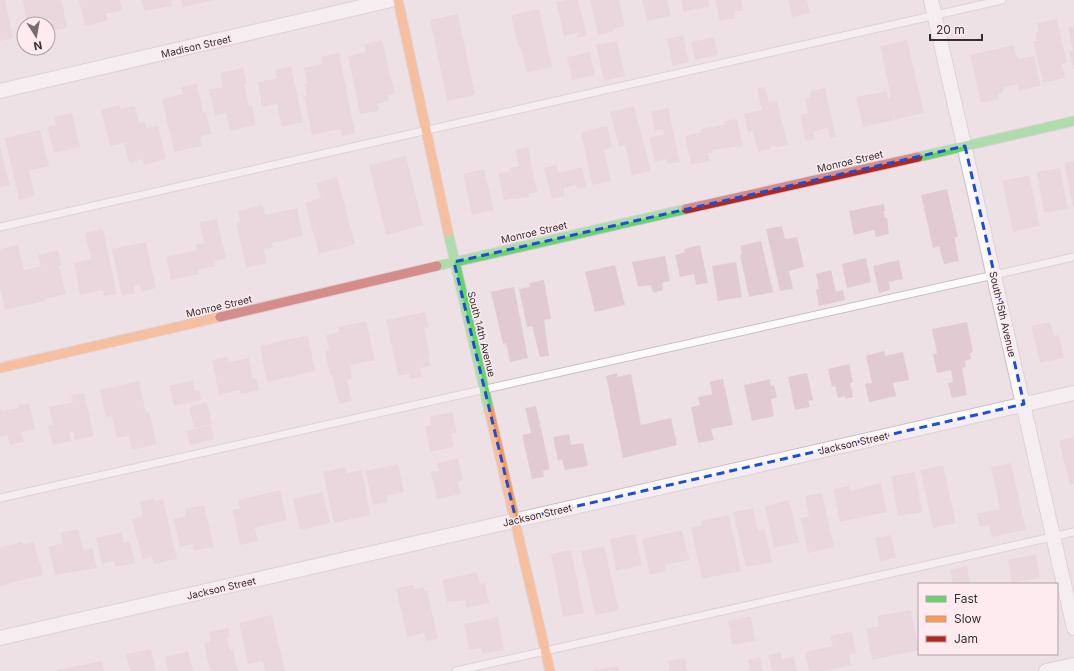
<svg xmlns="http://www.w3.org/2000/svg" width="1074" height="671" font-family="Inter,sans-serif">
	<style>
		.building { fill: #e2cad2 }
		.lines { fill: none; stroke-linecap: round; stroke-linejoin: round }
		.lane-casing { stroke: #c9bfc1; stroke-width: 9 }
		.street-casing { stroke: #c9bfc1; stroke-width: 16 }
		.fast-casing { stroke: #c9bfc1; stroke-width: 11 }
		.slow-casing { stroke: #c9bfc1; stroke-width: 11 }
		.jam-casing { stroke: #c9bfc1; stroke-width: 11 }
		.lane { stroke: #fcfafb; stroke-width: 7 }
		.street { stroke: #fcfafb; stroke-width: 14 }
		.fast { stroke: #63d668; stroke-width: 9 }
		.slow { stroke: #ff974d; stroke-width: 9 }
		.jam { stroke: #b3261e; stroke-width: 9 }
		.marked { fill: none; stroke: #1d4ed8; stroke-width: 3; stroke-dasharray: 8 5; stroke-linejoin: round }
		.labels { text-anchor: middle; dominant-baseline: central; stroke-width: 3; stroke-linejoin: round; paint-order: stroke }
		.street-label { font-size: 10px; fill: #372f31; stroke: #fdebf0 }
	</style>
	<rect width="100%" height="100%" fill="#eee1e5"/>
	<path class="building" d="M0,0H5L13,38L0,41Z
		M23,0H62L67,28L48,31V24H27Z
		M79,0H120L122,10L106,14L108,20L85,26Z
		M142,0H171L172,6L144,11Z
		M181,0H211V1L183,7Z
		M566,0H578L587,36L577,38V33L564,36L556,2Z
		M590,0H619L625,26L613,29L614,31L598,35Z
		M642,0H667L671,16L647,21Z
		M681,0H708L709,6L684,12Z
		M715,0H741L743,10L734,12L735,18L720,21Z
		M788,0H807L810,13L792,17Z
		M539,9L552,67L527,73L520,46L518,47L511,15Z
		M458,14L475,95L447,101L430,20Z
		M1057,19L1067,63L1062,64L1065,78L1043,83L1033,41H1037L1035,33L1039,32L1037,23Z
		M1074,26V69H1073L1069,51H1073L1068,27Z
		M683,35L689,62L673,66L667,39Z
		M714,37L718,55L695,60L691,42Z
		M382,40L395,94L388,95L389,101L377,104L379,111L360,114L348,56L366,52L364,44Z
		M907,40L924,113L895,120L892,111L894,120L863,127L856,97L887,91L888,98H891L880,46Z
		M617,41L625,76L604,81L596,45Z
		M1014,45L1016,57L1019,56V59L1034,56L1041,86L1019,90L1018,84L1004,87L1003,92L998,95L999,99L981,103L970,55Z
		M590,52L595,75L572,80L567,57Z
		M339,53L355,133L342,136L340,129L312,135L304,96H307L304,84L307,83L304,68L322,64L321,57Z
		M291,66L303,122L282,127L277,104L262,107L258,82L277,78L275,70Z
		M243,68L247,83L244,84L249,106L252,105L256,125L230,131L226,113L215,116L209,90L223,87L220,73Z
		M197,83L203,113L206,112L211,134L200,137L202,146L174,152L162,99L183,94L181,87Z
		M765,87L769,102L777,101L788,145L776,148L775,145L771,147V149L758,152L753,131L748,132L744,114L762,110L757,88Z
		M825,88L836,137L830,138L827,128L813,132L815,139L805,141L800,115L808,113L805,99L811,97L810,91Z
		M119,105L121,109L135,106L139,123L145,122L147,128L158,126L166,159L144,165L143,159L129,163L124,143L110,146L101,110Z
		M634,106L651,171L632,176L625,145L619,147L610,112Z
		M668,108L680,162L667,164L666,159L655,162L649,138L664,134L663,129L655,131L651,112Z
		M72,113L80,147L54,153L47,127L56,125L54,117Z
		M737,119L743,146L712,150L713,153H708L710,161L691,165L685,136L701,132V129L725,124L724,121Z
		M607,126L612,146L611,148L604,150L611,181L592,185L581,132Z
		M40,130L49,166L29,171L35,196L19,200L5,138Z
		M0,147L10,185L0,188Z
		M528,147L537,192L529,194V197L504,200L498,174L510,171V168L519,166L515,150Z
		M406,156L423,225L386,235L369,165Z
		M1074,161V207H1073L1064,163Z
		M556,165L558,173L582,167L587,187L577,189L576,185L563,188L565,196L552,199L544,168Z
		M1060,168L1068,209L1044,213L1037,172Z
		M484,169L494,210L472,215L463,174Z
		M1029,175L1040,226L1013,232L1002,181Z
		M337,177L355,244L319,254L305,203L321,198L316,183Z
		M947,189L958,237H955V242L959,261L944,264L939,246L933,248L921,195Z
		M884,204L885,211H883L885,218H887L889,234L876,237L874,230L854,235L849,211Z
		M263,205L265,215L297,208L303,236L272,243L273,247L264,249L267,263L246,268L236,222L240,221L238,211Z
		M217,219L226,258L214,261L215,266L197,270L199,274L171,280L166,257L197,250L196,244L204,243L199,222Z
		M782,226L785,239L797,237L804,267L789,271L793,289L780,291L766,229Z
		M103,229L117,294L104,296L103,290L80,295L74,263L91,259L85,233Z
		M761,241L773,292L749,297L740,255L742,254L740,246Z
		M146,242L156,288L141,292L140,285L133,286L135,293L122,296L112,249Z
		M18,245L24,270L41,266L38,255L58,250L62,265H59L66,294L45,299V301L5,310L0,287V249Z
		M700,245L708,283L696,285L694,274L680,277L675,255L685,252L684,249Z
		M665,256L670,281L662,283L663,290L653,293L651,285L638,287L632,262Z
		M866,258L871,282L847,288L842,264Z
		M899,260L903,279L889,282L890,290L879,293L873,266Z
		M736,262L742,297L718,301L712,266Z
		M615,265L625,305L595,312L585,272Z
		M831,270L836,292L843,290L845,300L819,306L816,290L819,289L816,274Z
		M544,280L551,319L544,320L549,356L540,357L532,326L527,327L519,289L530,287L529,283Z
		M514,287L528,358L510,362L506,343L503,344L491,292Z
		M425,312L429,327L424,328L430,355H428L430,366L420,368L422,377L410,379L409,374L398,376L386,320Z
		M366,321L375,360L350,365L352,379L347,380L352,401L339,404L332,374L330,375L325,351L329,350L326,335L339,332L338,327Z
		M967,322L973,352L970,353L971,359L965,361L966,367L962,368L967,395L952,398L948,383L953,382L951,370L937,373L933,354L937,353L932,329Z
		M1050,322L1054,336L1059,335L1064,358L1040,363L1031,326Z
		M308,335L315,371L267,382L260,346Z
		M884,351L885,356L903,352L909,380L893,383L896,396L869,402L865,384L872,383L866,356Z
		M227,357L228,362L249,358L253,379L256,378L259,390L241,394L240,390L219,395L212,360Z
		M849,364L853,382L850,383L853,397L845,399V396L838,398L835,386L832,387L828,369Z
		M617,373V377L631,374L641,425L671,418L677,445L623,458L606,376Z
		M807,373L813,400L808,401L810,407L795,410L788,377Z
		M723,379L733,425L711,429L714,440L698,443L691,407L700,405L698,397L712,394L710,382Z
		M770,379L771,386L774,385L777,397L771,399L774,416L752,421L744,385Z
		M193,380L195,391L199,390L201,400L174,406L169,386Z
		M139,381L146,413L149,412L157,444L132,450L129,436L117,438L112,416L106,417L100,390Z
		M84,393L94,436L75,440L73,431L69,432L71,441L53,445L48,426L53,425L49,407L73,402L71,395Z
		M207,402L212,424L194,428L189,407Z
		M29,403L35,429L22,432L24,442L10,445L7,435L0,437V409L2,411L18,408V405Z
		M536,406L550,469L543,471L544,477L532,479L522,435L531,433L525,408Z
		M452,412L457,433L451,434L454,447L430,452L425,426L431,425L430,417Z
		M211,425L214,439L190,445L186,431Z
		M569,434L571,445L583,443L588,466L565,470L562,459L558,461L553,437Z
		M1074,437V484L1070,485L1059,441Z
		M458,458L463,480L458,482L461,494L437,499L431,472L439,471L437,463Z
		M1011,463L1026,530L992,537L989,525L980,527L977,514L1000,509L991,467Z
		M398,464L404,492L387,496L388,502L373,505L365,471Z
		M943,465L956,523L933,528L920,470Z
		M346,467L347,473L362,470L370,515L334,523L323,472Z
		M915,472L922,512L898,516L891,476Z
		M881,483L887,512L840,522L833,489L849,486L850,491Z
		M280,490L287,520L255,528L258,541L240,545L232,510L240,508L238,500Z
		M323,492L330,523L300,530L293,499Z
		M822,493L834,547L808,553L800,518L809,516L805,496Z
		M154,498L155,501L163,499L177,559L154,564L152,557L142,559L132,519L143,516L140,502Z
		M789,500L799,542L774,548L765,506Z
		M204,505L214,547L194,551L193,544L180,547L173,519L186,516L185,509Z
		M753,508L758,530L765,529L772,562L746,567L733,512Z
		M729,515L741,571L702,579L691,528L702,525L701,521Z
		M78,529L83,550L92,548L97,568L55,575L48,547L63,543L60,533Z
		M682,530L689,560L665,565L666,571L650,575L642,539Z
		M122,532L124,543L130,541L135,563L115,567L114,561L102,564L96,538Z
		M635,534L642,565L616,571L610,539Z
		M891,535L896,558L880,561L875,538Z
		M22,542L23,545L34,542L43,575L0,586V547Z
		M604,546L619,610L595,615L581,551Z
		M571,550L584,613L563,617L551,554Z
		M1036,554L1040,578L1012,583L1008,560Z
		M967,566L970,583L953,584L950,570Z
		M477,572L480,584L485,583L489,603L467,608L465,600L447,602L442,580Z
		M413,585L414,589L424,587V591L427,590L438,639L426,641L424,633L407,637L396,588Z
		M911,610L919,650L872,660L866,629L879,626L877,616Z
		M272,615L285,671H265L263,661L248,664L239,623Z
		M751,616L755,641L732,645L728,621Z
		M498,617L504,650L482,654L481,648L469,650L464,624Z
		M228,628L230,637H227L230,650H233L238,671H210L204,643L211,641L209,632Z
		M852,631L856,653L849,655L851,665L824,671H809L805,652L833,646L830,636Z
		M151,649L156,671H130L126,654Z
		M188,651L193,671H168L165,657Z
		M780,652L782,659L794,656L797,671H772L768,655Z
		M760,657L763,671H748L750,670L748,660Z
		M685,658L687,671H669L668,661Z
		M102,661L104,671H57V670Z
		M618,666L619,671H593V670Z"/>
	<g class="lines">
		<defs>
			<path id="lane" d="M0,227L1002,0
				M0,498L1074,257
				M456,671L1074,532"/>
			<path id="street" d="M931,0L1074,628
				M0,91L391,0
				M0,638L1074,393
				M1046,671L1074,665"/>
			<path id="fast" d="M918,157L1074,121
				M448,232L489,410
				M437,266L686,209"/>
			<path id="slow" d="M398,0L448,232
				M0,368L220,317
				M489,410L550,671"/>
			<path id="jam" d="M686,209L918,157
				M220,317L437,266"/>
		</defs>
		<use href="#lane" class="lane-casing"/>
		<use href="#street" class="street-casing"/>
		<use href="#fast" class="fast-casing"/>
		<use href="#slow" class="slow-casing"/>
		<use href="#jam" class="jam-casing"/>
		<use href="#lane" class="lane"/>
		<use href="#street" class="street"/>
		<use href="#fast" class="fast"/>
		<use href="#slow" class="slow"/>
		<use href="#jam" class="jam"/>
	</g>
	<path d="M0 0H1074V671H0ZM965,146L1024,404L516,520L454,262Z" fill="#eee1e5" fill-opacity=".55" fill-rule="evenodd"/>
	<path class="marked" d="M965,146L1024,404L516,520L454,262Z"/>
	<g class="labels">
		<g class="street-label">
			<text transform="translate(196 46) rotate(-13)">Madison Street</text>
			<text transform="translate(850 161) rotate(-13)">Monroe Street</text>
			<text transform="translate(534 232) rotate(-13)">Monroe Street</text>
			<text transform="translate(219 306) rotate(-13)">Monroe Street</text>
			<text transform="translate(1003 314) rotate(77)">South 15th Avenue</text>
			<text transform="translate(482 334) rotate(76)">South 14th Avenue</text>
			<text transform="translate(853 443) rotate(-13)">Jackson Street</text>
			<text transform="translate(537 515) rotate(-13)">Jackson Street</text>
			<text transform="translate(221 588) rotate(-13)">Jackson Street</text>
		</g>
	</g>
	<rect x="918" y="583" width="140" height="72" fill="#fdebf0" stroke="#aea0a4"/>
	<rect x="926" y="596" width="20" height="6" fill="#63d668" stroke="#aea0a4"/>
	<text x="954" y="603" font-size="12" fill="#372f31">Fast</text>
	<rect x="926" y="616" width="20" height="6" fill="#ff974d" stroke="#aea0a4"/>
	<text x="954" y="623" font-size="12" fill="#372f31">Slow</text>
	<rect x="926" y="636" width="20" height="6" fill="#b3261e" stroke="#aea0a4"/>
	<text x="954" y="643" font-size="12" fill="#372f31">Jam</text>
	<g transform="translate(36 36) rotate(169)"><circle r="19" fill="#fdebf0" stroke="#aea0a4"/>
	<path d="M0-3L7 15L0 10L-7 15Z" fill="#776d70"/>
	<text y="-6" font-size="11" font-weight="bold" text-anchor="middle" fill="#372f31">N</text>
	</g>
	<path d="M930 34v6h52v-6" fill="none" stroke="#372f31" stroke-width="2"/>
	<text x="936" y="34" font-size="12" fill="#372f31" stroke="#fdebf0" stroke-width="3" paint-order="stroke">20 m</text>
</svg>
